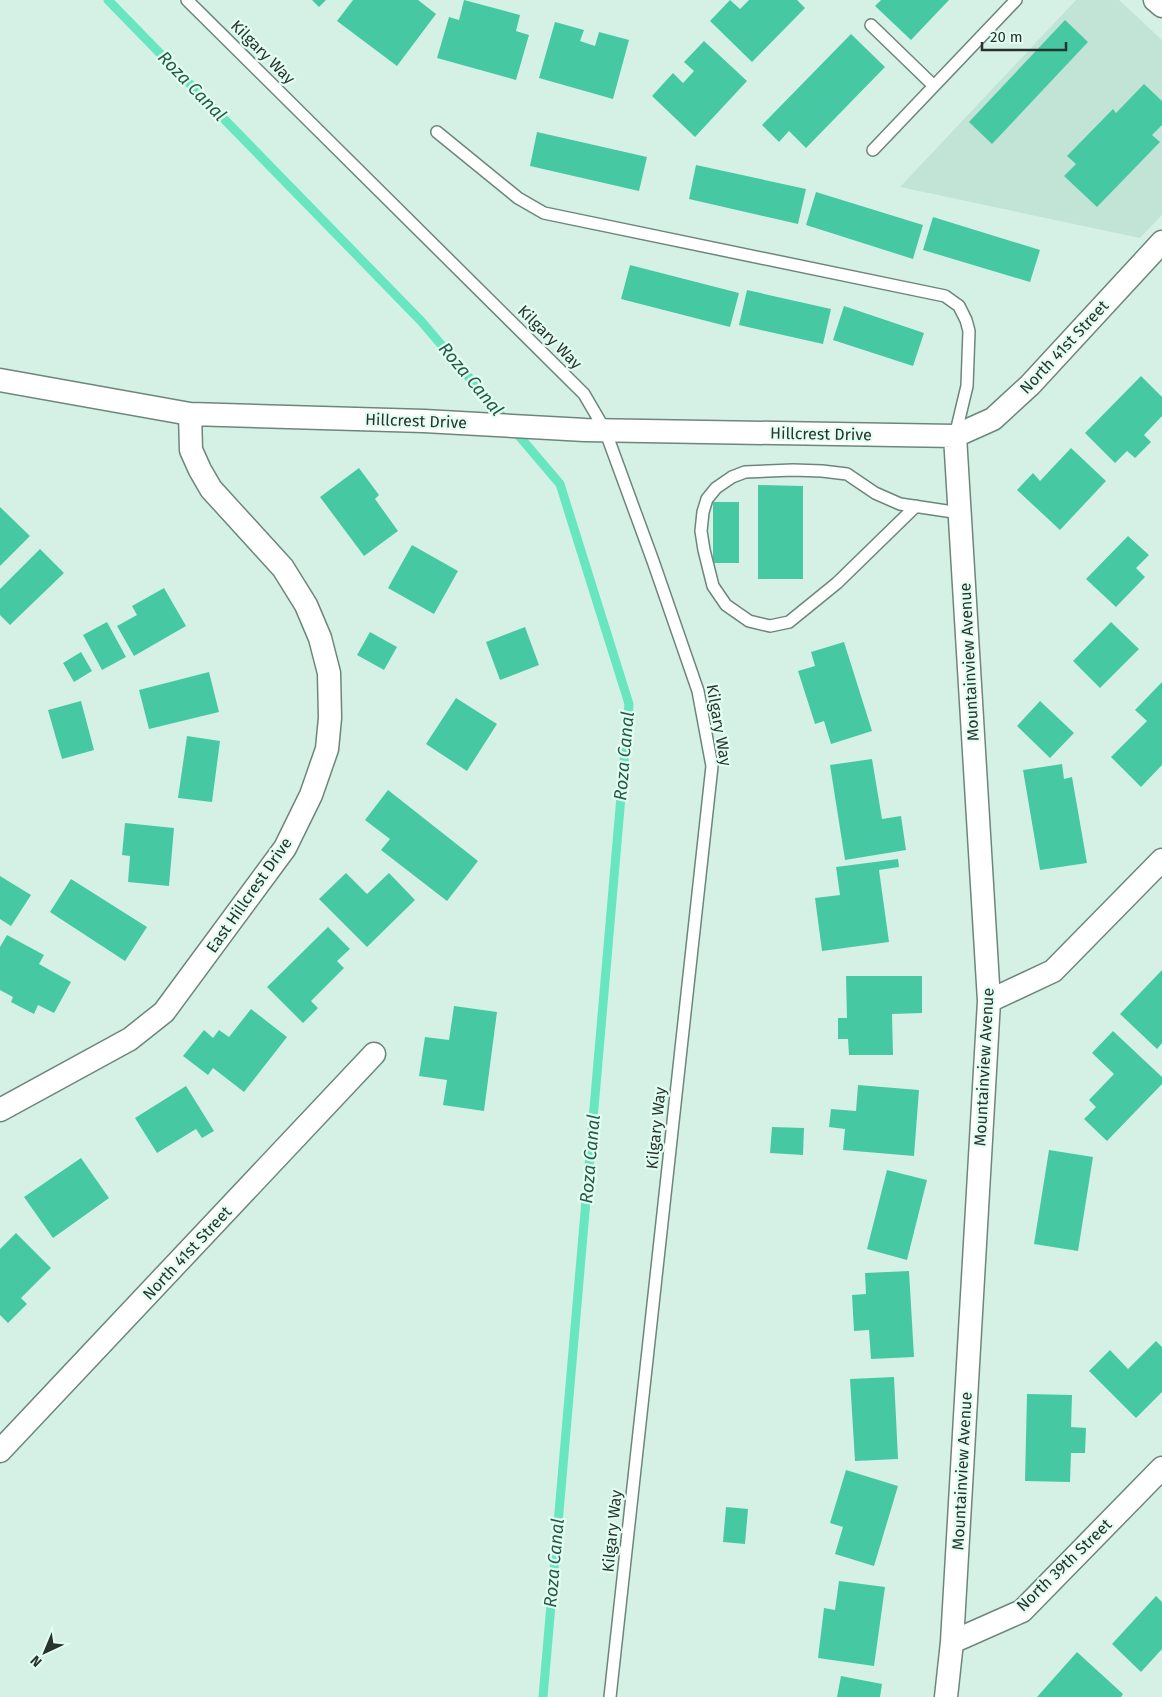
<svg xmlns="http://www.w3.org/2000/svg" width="1162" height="1697" font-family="'Fira Sans',sans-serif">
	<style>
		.built { fill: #c1e4d7 }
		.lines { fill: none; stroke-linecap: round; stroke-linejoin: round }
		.stream { stroke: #68e6bf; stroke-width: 9 }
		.building { fill: #46c9a3 }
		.lane-casing { stroke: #6d867c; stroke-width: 14 }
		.street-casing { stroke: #6d867c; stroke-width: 25 }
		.lane { stroke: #fff; stroke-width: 11 }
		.street { stroke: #fff; stroke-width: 22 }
		.labels { text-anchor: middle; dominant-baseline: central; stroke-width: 4.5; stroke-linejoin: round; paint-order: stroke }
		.street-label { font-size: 16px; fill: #28322e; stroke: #e2fef3 }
		.water-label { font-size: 18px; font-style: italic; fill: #265a4a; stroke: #e2fef3 }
	</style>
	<rect width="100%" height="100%" fill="#d5f1e6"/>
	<path class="built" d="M1076,0H1119L1162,40V215L1140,238L900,187Z"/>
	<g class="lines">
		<path class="stream" d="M108,0L421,321L560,484L629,704L543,1697"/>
	</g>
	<path class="building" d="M312,0H326L319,7Z
		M353,0H418L436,14L397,66L337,21Z
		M464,0L520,15L516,31L529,35L516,80L437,58L449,17L459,20Z
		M730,0L740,9L749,0H797L805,8L752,62L710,21Z
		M881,0H949L911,40L875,6Z
		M1065,20L1088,42L992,144L969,122Z
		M555,22L584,30L580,41L595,46L599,32L629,40L613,99L539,78Z
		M851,34L885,67L806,148L789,131L779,142L762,125Z
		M704,41L747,81L695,137L652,96L673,73L683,83L694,71L684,62Z
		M1144,84L1162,101V125L1152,135L1160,142L1097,207L1064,176L1076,164L1067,156L1113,109L1116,113Z
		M537,132L647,157L639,191L530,166Z
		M696,165L806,189L798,224L689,199Z
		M816,192L923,225L913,259L806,225Z
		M933,217L1040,250L1030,282L923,250Z
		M630,265L739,293L730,327L621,299Z
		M747,290L831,309L823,344L739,325Z
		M844,306L924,333L913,366L833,340Z
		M1141,376L1162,397V416L1144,435L1151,442L1135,458L1127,451L1115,463L1085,433Z
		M1071,448L1106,481L1060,530L1017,490L1033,473L1040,481Z
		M359,468L379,495L375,499L398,531L364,556L320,497Z
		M758,485L803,486V579H758Z
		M713,502H739V563H713Z
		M0,507L30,536L0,566Z
		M1128,536L1149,555L1136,568L1145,577L1116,607L1086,579Z
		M412,545L458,571L434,614L388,588Z
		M40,549L64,573L10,625L0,615V589Z
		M164,588L186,626L134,656L117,626L137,615L132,606Z
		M107,622L126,657L102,670L83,635Z
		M1111,622L1139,649L1100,688L1073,661Z
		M525,627L539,665L500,680L486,642Z
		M370,632L397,647L384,670L357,655Z
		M844,642L872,731L831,744L824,721L815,724L798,671L815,666L811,652Z
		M81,652L92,671L74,682L63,663Z
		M209,672L219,712L149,729L139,690Z
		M1162,682V765L1141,787L1111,757L1147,721L1135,710Z
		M456,698L497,724L467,771L426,744Z
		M81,701L94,750L62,759L48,710Z
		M1040,701L1074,733L1050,758L1017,726Z
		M187,736L220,741L212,802L178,798Z
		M872,759L882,819L901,816L906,850L845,860L830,765Z
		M1062,764L1064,779L1072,777L1087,863L1040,870L1023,770Z
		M388,790L478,861L447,901L381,850L390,839L365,820Z
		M125,823L174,828L169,886L128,882L130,856L122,855Z
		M898,859L899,867L879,870L889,942L822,951L815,898L840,895L836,867Z
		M346,873L367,894L389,873L415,900L367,947L319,899Z
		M0,876L31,895L11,926L0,919Z
		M71,879L147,927L125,961L50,912Z
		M328,927L350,949L337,961L344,968L311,1001L318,1008L303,1023L267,987Z
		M7,935L44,955L39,964L71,982L54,1013L38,1005L34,1014L11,1002L13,997L0,990V947Z
		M1162,970V1043L1157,1049L1120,1014Z
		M846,976H922V1013L892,1014L893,1055H849L848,1039H838V1018H847Z
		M454,1006L497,1012L484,1111L443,1105L447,1080L419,1076L425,1037L449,1040Z
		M251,1009L287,1037L244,1092L213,1068L208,1075L183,1056L204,1030L213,1038L219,1030L229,1037Z
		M1113,1031L1162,1077V1084L1107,1141L1084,1119L1096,1107L1089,1100L1114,1074L1092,1053Z
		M858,1085L919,1090L914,1156L843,1150L845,1129L829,1127L831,1109L856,1111Z
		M186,1086L214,1131L202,1138L196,1129L157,1153L135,1118Z
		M772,1127L804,1128L803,1155L770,1153Z
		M1049,1150L1093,1157L1078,1251L1034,1244Z
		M81,1158L109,1198L53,1238L24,1197Z
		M887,1170L927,1180L907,1260L867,1249Z
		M16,1233L51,1268L21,1298L27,1304L8,1323L0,1315V1249Z
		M909,1271L914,1357L871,1359L869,1330L854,1331L852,1295L866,1294L865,1273Z
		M1156,1341L1162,1347V1392L1136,1418L1089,1371L1110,1350L1128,1369Z
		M894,1377L898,1459L855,1461L850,1379Z
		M1027,1394L1072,1395L1071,1427L1086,1428L1085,1453H1071L1070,1482L1025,1481Z
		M846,1470L898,1486L874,1566L835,1554L843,1527L830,1523Z
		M726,1507L748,1509L745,1544L723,1542Z
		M839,1581L885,1587L874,1666L818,1658L824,1608L835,1610Z
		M1156,1596L1162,1602V1649L1141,1672L1112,1644Z
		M1077,1652L1123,1694L1121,1697H1037Z
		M841,1676L882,1684L880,1697H837Z"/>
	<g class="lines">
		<defs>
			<path id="lane" d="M187,0L584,394L605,430L653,561L698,691L712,766L610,1697
				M871,25L934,86
				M437,132L518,198L544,213L945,296L959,306L966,320L969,331L967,386L955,436
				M873,150L1016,0
				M916,506L837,583L789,622L770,626L749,621L726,605L713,586L704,550L701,531L703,512L707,499L716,488L732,477L745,472L793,470L822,471L847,474L875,493L900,504L960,513"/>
			<path id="street" d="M1155,0L1162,6
				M0,380L190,414L424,421L585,430L955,436L993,419L1030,385L1162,242
				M989,1001L1053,971L1162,860
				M0,1110L130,1039L164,1012L285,848L311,795L327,749L330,718L329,673L320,638L306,605L283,568L211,489L200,470L191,450L190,414
				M0,1451L374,1054
				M952,1642L1022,1611L1162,1468
				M946,1697L952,1642L989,1001L955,436"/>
		</defs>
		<use href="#lane" class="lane-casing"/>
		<use href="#street" class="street-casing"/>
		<use href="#lane" class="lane"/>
		<use href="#street" class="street"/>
	</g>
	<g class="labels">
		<g class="street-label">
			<text transform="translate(263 52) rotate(45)">Kilgary Way</text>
			<text transform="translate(550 337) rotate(45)">Kilgary Way</text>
			<text transform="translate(1064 347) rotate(-47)">North 41st Street</text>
			<text transform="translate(416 421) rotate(2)">Hillcrest Drive</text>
			<text transform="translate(821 434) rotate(1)">Hillcrest Drive</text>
			<text transform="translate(969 662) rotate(-93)">Mountainview Avenue</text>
			<text transform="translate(719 725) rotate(80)">Kilgary Way</text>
			<text transform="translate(249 895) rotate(-55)">East Hillcrest Drive</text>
			<text transform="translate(984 1067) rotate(-87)">Mountainview Avenue</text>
			<text transform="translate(656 1128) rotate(-84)">Kilgary Way</text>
			<text transform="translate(187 1253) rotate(-47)">North 41st Street</text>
			<text transform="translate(962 1471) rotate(-87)">Mountainview Avenue</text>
			<text transform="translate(612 1531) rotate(-84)">Kilgary Way</text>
			<text transform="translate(1064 1565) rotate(-44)">North 39th Street</text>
		</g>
		<g class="water-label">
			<text transform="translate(192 86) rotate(46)">Roza Canal</text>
			<text transform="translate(471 379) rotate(50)">Roza Canal</text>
			<text transform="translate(624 756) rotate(-85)">Roza Canal</text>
			<text transform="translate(590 1159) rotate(-85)">Roza Canal</text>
			<text transform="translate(554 1563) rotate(-85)">Roza Canal</text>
		</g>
	</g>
	<g transform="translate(45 1652) rotate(224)" stroke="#e2fef3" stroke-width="4" paint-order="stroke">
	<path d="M0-4L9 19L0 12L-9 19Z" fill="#28322e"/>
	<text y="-8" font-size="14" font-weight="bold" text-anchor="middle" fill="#28322e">N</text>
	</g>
	<path d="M982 42v8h84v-8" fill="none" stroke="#28322e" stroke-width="2.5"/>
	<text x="990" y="42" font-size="15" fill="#28322e" stroke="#e2fef3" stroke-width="4" paint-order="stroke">20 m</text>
</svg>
